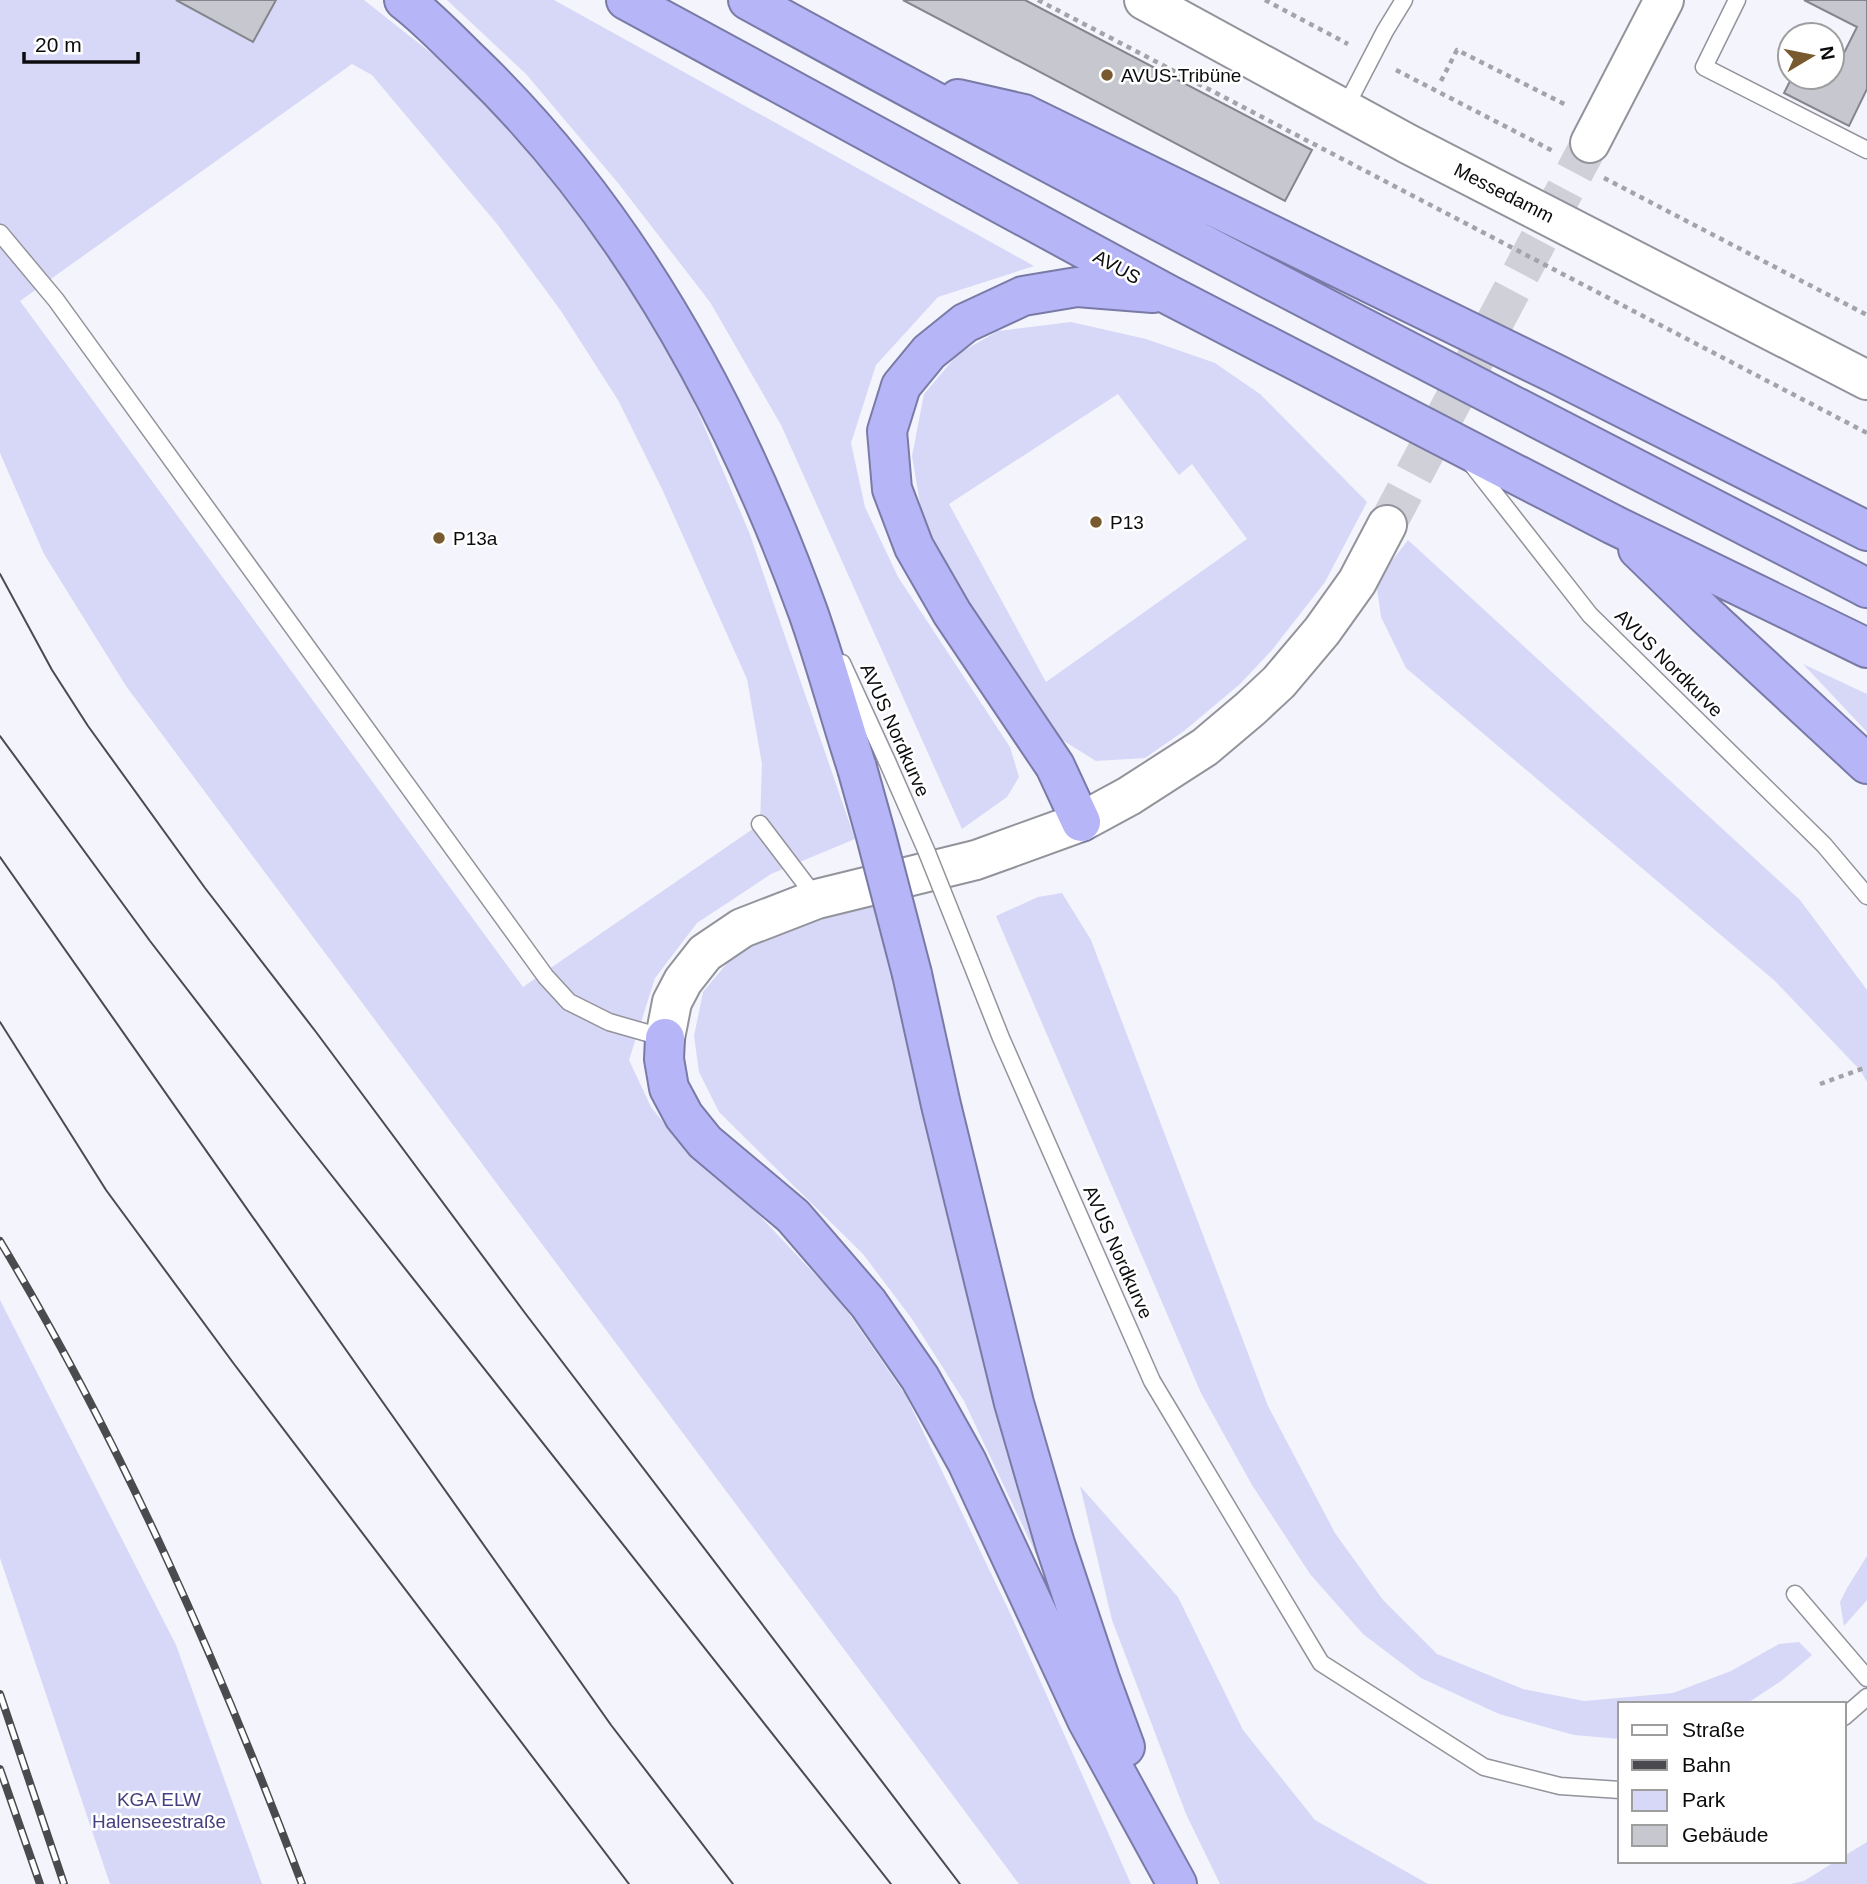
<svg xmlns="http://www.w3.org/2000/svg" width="1867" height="1884" font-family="Arial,sans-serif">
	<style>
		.green { fill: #d7d8f7; fill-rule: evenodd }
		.building { fill: #c6c7cf; stroke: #85868d; stroke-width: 2 }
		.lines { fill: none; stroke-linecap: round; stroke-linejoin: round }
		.secondary-tunnel { stroke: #d0d1d8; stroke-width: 38; stroke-dasharray: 38 19; stroke-linecap: butt }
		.service-casing { stroke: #92939b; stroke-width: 19 }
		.secondary-casing { stroke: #92939b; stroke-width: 42 }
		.motorway-casing { stroke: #7a7aa6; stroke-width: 42 }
		.path { stroke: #a3a4aa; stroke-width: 4.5; stroke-dasharray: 5 5; stroke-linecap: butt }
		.service { stroke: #fff; stroke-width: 16 }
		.secondary { stroke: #fff; stroke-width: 38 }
		.motorway { stroke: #b5b5f8; stroke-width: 38 }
		.tram { stroke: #4a4a4f; stroke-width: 2 }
		.rail-casing { stroke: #4a4a4f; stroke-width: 8 }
		.rail { stroke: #fff; stroke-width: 5; stroke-dasharray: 16; stroke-linecap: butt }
		.service-bridge-casing { stroke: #92939b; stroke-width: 19; stroke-linecap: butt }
		.motorway-bridge-casing { stroke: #7a7aa6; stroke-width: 42; stroke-linecap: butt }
		.service-bridge { stroke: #fff; stroke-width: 16 }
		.motorway-bridge { stroke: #b5b5f8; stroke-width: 38 }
		.poi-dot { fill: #795a2f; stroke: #fff; stroke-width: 2.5 }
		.labels { text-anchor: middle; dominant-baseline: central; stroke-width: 5; stroke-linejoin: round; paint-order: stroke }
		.poi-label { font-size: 19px; fill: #0c0c0f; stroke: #fff; text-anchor: start }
		.street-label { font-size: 19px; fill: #0c0c0f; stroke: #fff }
		.park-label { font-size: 19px; fill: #443f7f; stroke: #fff }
	</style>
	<rect width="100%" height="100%" fill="#f3f4fc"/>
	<path class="green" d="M0,0H364L454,71L541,166L615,262L684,379L749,532L855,839L771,874L697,923L655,978L629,1060L651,1107L683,1147L740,1195L840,1301L906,1396L1010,1613L1131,1884H1019L126,686L44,554L0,453ZM352,64L372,75L497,224L561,311L618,400L662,489L747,679L762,764L760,824L523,987L20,301Z
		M447,0H554L1034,266L938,297L876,365L851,443L865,507L898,577L1010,747L1019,777L1007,797L962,829L781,425L710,302L618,183L526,74Z
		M1071,322L1146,339L1215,363L1260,394L1367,502L1325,582L1272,650L1240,684L1184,731L1145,758L1096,761L1051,733L925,533L912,456L924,394L958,354L998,331ZM1118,394L1179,475L1192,464L1247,539L1046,682L949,504Z
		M1408,540L1800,900L1867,990V1082L1860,1070L1775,981L1406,668L1381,617L1376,581Z
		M1803,664L1867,694V732Z
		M1062,893L1091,940L1268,1406L1335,1533L1383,1600L1437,1654L1523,1689L1584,1701L1673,1693L1731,1671L1779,1644L1799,1642L1812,1655L1781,1681L1746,1704H1620V1739L1574,1735L1499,1714L1421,1678L1363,1634L1310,1574L1252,1485L1201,1393L996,916L1038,897Z
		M874,904L893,979L1037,1556L964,1401L912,1319L863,1254L719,1112L699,1072L694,1036L703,992L734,955L785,930Z
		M0,1300L176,1645L262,1884H110L0,1558Z
		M1080,1486L1178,1597L1243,1730L1315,1820L1428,1884H1220L1186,1814L1112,1620Z
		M1867,1556V1600L1844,1626L1840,1602L1847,1588Z
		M1867,1842V1884H1790L1804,1881L1836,1861H1844V1856Z"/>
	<path class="building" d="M176,0H276L253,42Z
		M903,0H1025L1312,150L1285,201Z
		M1804,0H1867V89L1849,126L1784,93L1792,77H1832V52L1842,57L1857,27Z"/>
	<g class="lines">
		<path class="secondary-tunnel" d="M1387,525L1590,143"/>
		<defs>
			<path id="service" d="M1737,0L1704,67L1867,150
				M1344,110L1385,31L1404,0
				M0,233L56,300L546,977L569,1002L609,1022L665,1038
				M1470,462L1590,615L1824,845L1867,896
				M842,663L887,761
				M760,824L817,899
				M970,960L1001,1038L1152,1381L1321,1663L1484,1767L1560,1786L1620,1790
				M1795,1594L1867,1678
				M1844,1717L1867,1697"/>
			<path id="secondary" d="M1144,0L1408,144L1867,380
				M1590,143L1664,0
				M665,1038L672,1002L683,981L705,953L742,928L817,899L976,860L1081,822L1129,796L1205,747L1250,709L1279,682L1322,631L1357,582L1387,525"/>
			<path id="motorway" d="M404,0C429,19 451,43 474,65C628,214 735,411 808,612C826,663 840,716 857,768
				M626,0L1167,294L1614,525L1867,648
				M748,0C1117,203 1492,395 1867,588
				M958,99L1024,114L1556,374L1867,531
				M1638,549L1706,615L1867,764
				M1081,822L1055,766L952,613L914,547L892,489L887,431L901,386L929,352L965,323L1023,296L1077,287L1153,293
				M912,974L941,1105L1014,1403L1055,1544L1100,1679L1125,1747
				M665,1038L664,1059L669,1088L684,1116L705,1142L793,1216L868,1303L920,1378L967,1462L1087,1720L1177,1884"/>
		</defs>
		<use href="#service" class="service-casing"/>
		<use href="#secondary" class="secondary-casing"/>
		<use href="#motorway" class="motorway-casing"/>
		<path class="path" d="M1038,0L1867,433
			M1265,0L1348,44
			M1396,70L1553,151
			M1441,81L1457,50L1566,105
			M1604,178L1867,315
			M1820,1084L1867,1067"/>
		<use href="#service" class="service"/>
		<use href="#secondary" class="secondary"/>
		<use href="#motorway" class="motorway"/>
		<path class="tram" d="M0,574L52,670L88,726L205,888L316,1032L525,1313L960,1884
			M0,736L150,941L295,1129L891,1884
			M0,857L377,1394L611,1725L733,1884
			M0,1022L106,1190L234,1364L629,1884"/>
		<defs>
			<path id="rail" d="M0,1241C122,1444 218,1662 302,1884
				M0,1694L64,1884
				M0,1769L40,1884"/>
		</defs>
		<use href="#rail" class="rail-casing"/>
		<use href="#rail" class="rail"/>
		<defs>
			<path id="service-bridge" d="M887,761L926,850L970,960"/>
			<path id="motorway-bridge" d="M857,768L876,836L912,974"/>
		</defs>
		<use href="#service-bridge" class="service-bridge-casing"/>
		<use href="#motorway-bridge" class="motorway-bridge-casing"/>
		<use href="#service-bridge" class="service-bridge"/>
		<use href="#motorway-bridge" class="motorway-bridge"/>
	</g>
	<g class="poi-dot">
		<circle cx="1107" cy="75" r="7"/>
		<circle cx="1096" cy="522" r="7"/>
		<circle cx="439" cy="538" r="7"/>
	</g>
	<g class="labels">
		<g class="poi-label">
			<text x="1121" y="75">AVUS-Tribüne</text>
			<text x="1110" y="522">P13</text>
			<text x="453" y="538">P13a</text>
		</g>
		<g class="street-label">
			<text transform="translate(1504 193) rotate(27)">Messedamm</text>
			<text transform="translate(1117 267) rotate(29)">AVUS</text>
			<text transform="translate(1669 663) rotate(45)">AVUS Nordkurve</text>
			<text transform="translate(895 730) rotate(66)">AVUS Nordkurve</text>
			<text transform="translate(1118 1252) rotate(66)">AVUS Nordkurve</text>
		</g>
		<g class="park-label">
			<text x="159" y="1799">KGA ELW<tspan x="159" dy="22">Halenseestraße</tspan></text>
		</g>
	</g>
	<rect x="1618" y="1702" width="228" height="161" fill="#ffffff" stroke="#9e9e9f" stroke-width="2"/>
	<rect x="1632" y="1725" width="35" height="10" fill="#ffffff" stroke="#9e9e9f" stroke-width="2"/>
	<text x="1682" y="1737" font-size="21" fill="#0c0c0f">Straße</text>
	<rect x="1632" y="1760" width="35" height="10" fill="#4a4a4f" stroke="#9e9e9f" stroke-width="2"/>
	<text x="1682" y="1772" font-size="21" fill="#0c0c0f">Bahn</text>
	<rect x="1632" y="1790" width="35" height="21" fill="#d7d8f7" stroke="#9e9e9f" stroke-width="2"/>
	<text x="1682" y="1807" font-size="21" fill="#0c0c0f">Park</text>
	<rect x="1632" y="1825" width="35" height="21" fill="#c6c7cf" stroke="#9e9e9f" stroke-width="2"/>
	<text x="1682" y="1842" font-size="21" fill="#0c0c0f">Gebäude</text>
	<g transform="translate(1811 56) rotate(80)"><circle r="33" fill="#ffffff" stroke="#9e9e9f" stroke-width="2"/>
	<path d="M0-5L12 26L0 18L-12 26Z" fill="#795a2f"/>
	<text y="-10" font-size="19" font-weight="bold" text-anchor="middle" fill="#0c0c0f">N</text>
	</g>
	<path d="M24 52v10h114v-10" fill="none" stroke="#0c0c0f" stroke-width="3.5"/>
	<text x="35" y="52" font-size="21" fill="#0c0c0f" stroke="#ffffff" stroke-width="5" paint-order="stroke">20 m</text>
</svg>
